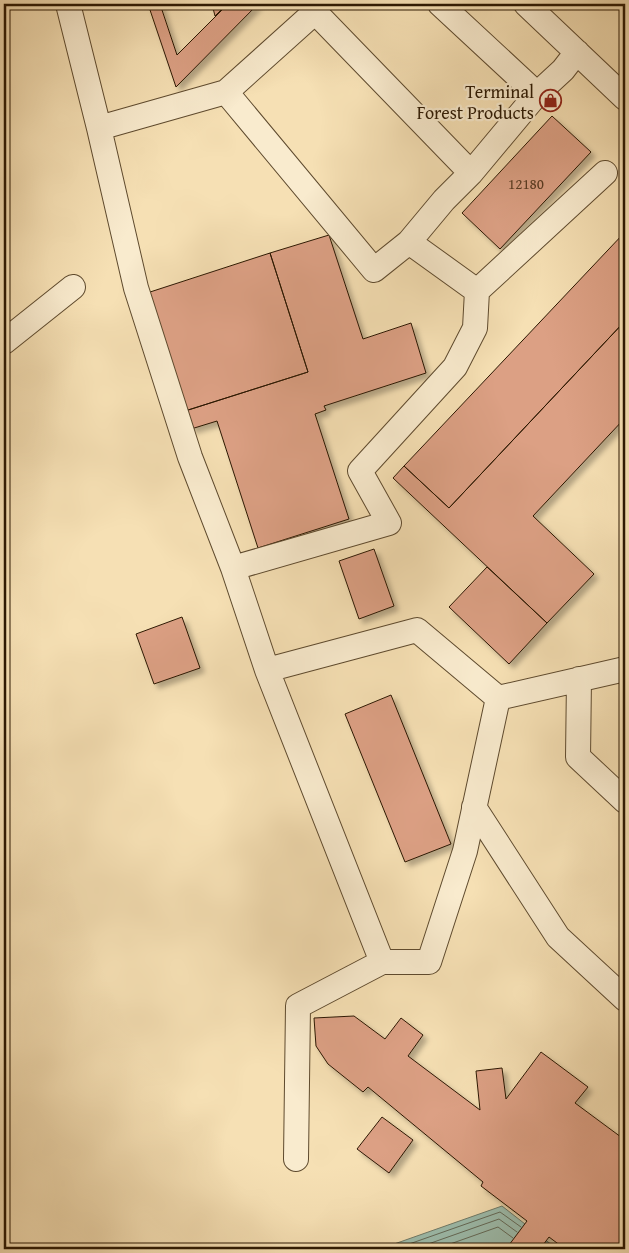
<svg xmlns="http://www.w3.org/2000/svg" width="629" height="1253" font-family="'Gentium Book Plus',serif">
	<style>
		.water { fill: #9dbdad; stroke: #707b69 }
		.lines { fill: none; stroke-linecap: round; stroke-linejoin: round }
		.shore { stroke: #646a58; stroke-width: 1 }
		.building { fill: #dca084; stroke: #2c1802; filter: url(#shadow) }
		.minor-casing { stroke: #5e4a2e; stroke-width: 26 }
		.minor { stroke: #f9ebce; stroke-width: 24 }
		.labels { text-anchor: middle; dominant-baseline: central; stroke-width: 4.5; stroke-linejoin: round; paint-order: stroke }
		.number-label { font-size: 15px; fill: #583a22 }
		.poi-label { font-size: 18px; fill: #2c1802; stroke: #f9ebce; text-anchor: end }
	</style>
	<defs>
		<filter id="shadow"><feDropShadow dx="4.5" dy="4.5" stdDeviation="2.5" flood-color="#0004"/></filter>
	</defs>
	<rect width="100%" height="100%" fill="#f6e0b4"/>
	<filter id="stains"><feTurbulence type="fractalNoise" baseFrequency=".004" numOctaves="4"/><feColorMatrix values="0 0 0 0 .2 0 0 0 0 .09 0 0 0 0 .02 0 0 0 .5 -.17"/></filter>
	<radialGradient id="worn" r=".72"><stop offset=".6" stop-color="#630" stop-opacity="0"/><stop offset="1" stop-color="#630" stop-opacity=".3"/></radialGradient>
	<path class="water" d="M502,1206L557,1249H380Z"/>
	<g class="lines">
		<path class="shore" d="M395,1249L500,1212L521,1227
			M414,1249L499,1219L517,1232
			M436,1249L498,1227L513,1238"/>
	</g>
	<path class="building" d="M148,4H160L177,55L228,4H258L176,87Z
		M212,4H226V5L215,16Z
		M552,116L591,152L500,249L462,213Z
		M625,232V321L449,508L404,466Z
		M329,235L363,339L411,323L426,373L324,406L326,410L315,414L349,519L258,548L217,421L191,429L185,411L308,372L270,253Z
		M270,253L308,372L185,411L147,293Z
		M625,321V418L533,516L594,574L547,623L393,478L404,466L449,508Z
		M374,549L394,606L359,619L339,561Z
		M487,567L547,623L509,664L449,607Z
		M182,617L200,668L154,684L136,634Z
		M391,695L451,844L405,862L345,714Z
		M354,1016L385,1039L401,1018L423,1035L408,1056L480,1110L476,1071L502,1068L506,1099L541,1052L588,1087L575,1103L625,1140V1244L621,1249H610L605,1245L603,1249H565L549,1237L540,1249H506L527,1221L481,1186L483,1182L368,1087L363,1092L328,1064L316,1046L314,1018Z
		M382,1117L413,1140L389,1173L357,1149Z"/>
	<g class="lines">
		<defs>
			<path id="minor" d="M68,4L99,128L226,92
				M440,4L537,94
				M526,4L625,98
				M99,128L136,288L190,457L233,568L267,670L417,630L498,698L625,669
				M471,173L315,12L226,92L374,270L409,242L444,200L471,173L537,94L563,70L577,52
				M409,242L477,291
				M4,342L73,287
				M233,568L389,523L360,471L455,367L475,328L477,291L605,173
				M267,670L382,962H429L465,851L498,698
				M579,679L578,757L625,801
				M474,807L558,937L625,999
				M296,1159L298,1006L382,962"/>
		</defs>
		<use href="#minor" class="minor-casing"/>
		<use href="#minor" class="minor"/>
	</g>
	<defs>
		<symbol id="shop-ring" viewBox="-11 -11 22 22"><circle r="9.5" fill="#f9ebce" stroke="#8f2418" stroke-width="1.5"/><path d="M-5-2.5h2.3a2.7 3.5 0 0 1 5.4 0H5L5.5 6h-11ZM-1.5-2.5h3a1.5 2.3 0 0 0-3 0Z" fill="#8f2418"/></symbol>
	</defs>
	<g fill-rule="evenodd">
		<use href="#shop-ring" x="538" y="88" width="25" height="25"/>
	</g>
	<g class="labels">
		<g class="number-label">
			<text x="526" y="183">12180</text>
		</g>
		<g class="poi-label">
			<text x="534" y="91">Terminal<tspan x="534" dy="21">Forest Products</tspan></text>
		</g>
	</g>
	<rect width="629" height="1253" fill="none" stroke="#f6e0b4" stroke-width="20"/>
	<rect x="5" y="5" width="619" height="1243" fill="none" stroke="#2c1802" stroke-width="2.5"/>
	<rect x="10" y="10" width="609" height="1233" fill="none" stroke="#2c1802"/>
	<rect width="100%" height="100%" filter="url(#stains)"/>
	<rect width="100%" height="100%" fill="url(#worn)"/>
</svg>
